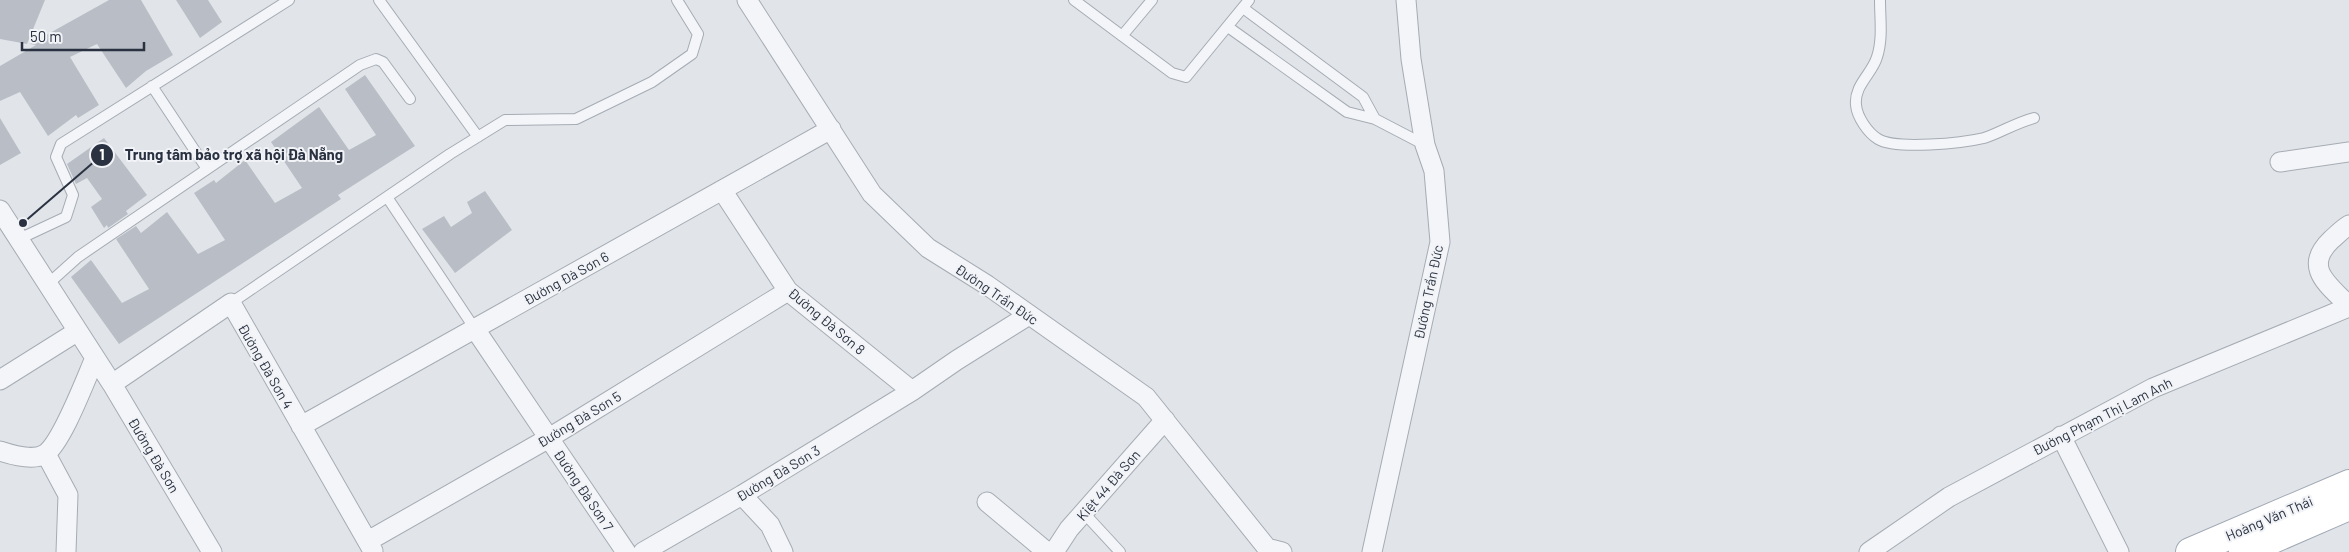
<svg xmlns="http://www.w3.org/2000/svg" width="2349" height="552" font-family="Barlow,sans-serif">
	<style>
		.building { fill: #b9bec6 }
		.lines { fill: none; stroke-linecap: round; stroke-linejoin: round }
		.service-casing { stroke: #a6acb4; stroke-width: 12 }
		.minor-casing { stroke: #a6acb4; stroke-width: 21 }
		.primary-casing { stroke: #a1a9b5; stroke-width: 30 }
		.service { stroke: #f4f5f8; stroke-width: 10 }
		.minor { stroke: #f4f5f8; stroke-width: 19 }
		.primary { stroke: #fff; stroke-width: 28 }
		.labels { text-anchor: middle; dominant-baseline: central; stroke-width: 4; stroke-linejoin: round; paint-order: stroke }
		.street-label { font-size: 14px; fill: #2a3241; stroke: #f1f3f7 }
		.leader { fill: none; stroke: #2a3241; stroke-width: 2 }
		.callout-dot { fill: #2a3241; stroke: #f1f3f7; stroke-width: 2 }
		.mark-label { font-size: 15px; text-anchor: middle; font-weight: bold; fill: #fff }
		.callout-label { font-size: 15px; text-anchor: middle; font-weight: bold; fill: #2a3241; stroke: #f1f3f7; stroke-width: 4; stroke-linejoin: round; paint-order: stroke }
	</style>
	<rect width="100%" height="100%" fill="#e1e5ea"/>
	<path class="building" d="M0,0H45L27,44L0,39Z
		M109,0H141L173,55L146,71L126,88L97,44L70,57L99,105L78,118L76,115L48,136L20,92L0,101V66L36,45L30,44Z
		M176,0H208L222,22L200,38Z
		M365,75L415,146L338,195L341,199L119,344L71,277L91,260L122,303L149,289L116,239L136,226L141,233L167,212L198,254L225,240L194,193L214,180L216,183L245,160L275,203L302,188L271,142L319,107L349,150L376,135L345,89Z
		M0,118L21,153L0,165Z
		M104,138L147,195L126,211L128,214L108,228L107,225L104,228L91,207L102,199L87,178L76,184L67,164Z
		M485,191L512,230L455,273L422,229L444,216L451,227L472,213L467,202Z"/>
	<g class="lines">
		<defs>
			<path id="service" d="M379,0L478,137
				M1074,0L1172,73L1186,77L1249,0
				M1880,0C1880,19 1883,39 1877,57C1872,74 1854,85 1856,105C1857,117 1868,133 1878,139C1896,150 1963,143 1984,138C2000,133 2015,123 2034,118
				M1228,27L1347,112L1375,119L1363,97L1243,8
				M1122,36L1152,0
				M152,86L207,169
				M1375,119L1425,145
				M387,197L475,329
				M19,239L66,217L73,195L56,157L61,144L289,0
				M48,284L78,257L360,65L376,59L383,62L410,99
				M231,303L450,154L505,120L576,119L652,82L692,54L698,34L677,0
				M1084,513L1120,552"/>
			<path id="minor" d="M747,0L872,194L928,248L987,285L1146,397L1267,548L1282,552
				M2280,162L2349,152
				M722,190L788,291L912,391
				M0,210L112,384L212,552
				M2349,225C2342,229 2337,235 2331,240C2302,268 2329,285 2349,306
				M475,329L626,552
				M0,380L78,331
				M112,384L231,303L373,551
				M301,426L831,129
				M2061,436L2119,552
				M0,451C12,455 34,461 45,454C62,443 86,378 95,358
				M46,454L68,495L66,552
				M742,495L770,525L783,552
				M987,502L1047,552
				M368,541L549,438L788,291
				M643,552L742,495L912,391L957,360L1029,315
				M1054,552L1069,529L1165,420
				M1372,552L1440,242L1434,171L1425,145L1411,59L1406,0
				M1869,552L1949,497L2153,388L2349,307"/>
			<path id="primary" d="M2190,552L2349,484
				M2243,552L2349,506"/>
		</defs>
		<use href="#service" class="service-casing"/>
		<use href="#minor" class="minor-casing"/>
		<use href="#primary" class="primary-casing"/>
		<use href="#service" class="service"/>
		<use href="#minor" class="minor"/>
		<use href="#primary" class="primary"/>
	</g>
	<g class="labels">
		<g class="street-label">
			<text transform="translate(566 278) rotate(-29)">Đường Đà Sơn 6</text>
			<text transform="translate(1428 292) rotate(-78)">Đường Trần Đức</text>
			<text transform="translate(997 294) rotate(34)">Đường Trần Đức</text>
			<text transform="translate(827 321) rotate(40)">Đường Đà Sơn 8</text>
			<text transform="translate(266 366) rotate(60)">Đường Đà Sơn 4</text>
			<text transform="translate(2102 416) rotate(-27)">Đường Phạm Thị Lam Anh</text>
			<text transform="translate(579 419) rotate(-31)">Đường Đà Sơn 5</text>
			<text transform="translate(154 455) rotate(59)">Đường Đà Sơn</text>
			<text transform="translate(778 473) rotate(-31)">Đường Đà Sơn 3</text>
			<text transform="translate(1108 485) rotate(-49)">Kiệt 44 Đà Sơn</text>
			<text transform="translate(584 490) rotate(56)">Đường Đà Sơn 7</text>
			<text transform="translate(2269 518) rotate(-23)">Hoàng Văn Thái</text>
		</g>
	</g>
	<path class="leader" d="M23 223L102 155"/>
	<g class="callout-dot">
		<circle cx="23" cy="223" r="5"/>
		<circle cx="102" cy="155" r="12"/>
	</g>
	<g class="mark-label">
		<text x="102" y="160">1</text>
	</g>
	<g class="callout-label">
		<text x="234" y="160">Trung tâm bảo trợ xã hội Đà Nẵng</text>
	</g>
	<path d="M22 42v8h122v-8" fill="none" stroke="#2a3241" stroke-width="2.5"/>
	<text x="30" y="42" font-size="15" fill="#2a3241" stroke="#f1f3f7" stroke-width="4" paint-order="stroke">50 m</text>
</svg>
